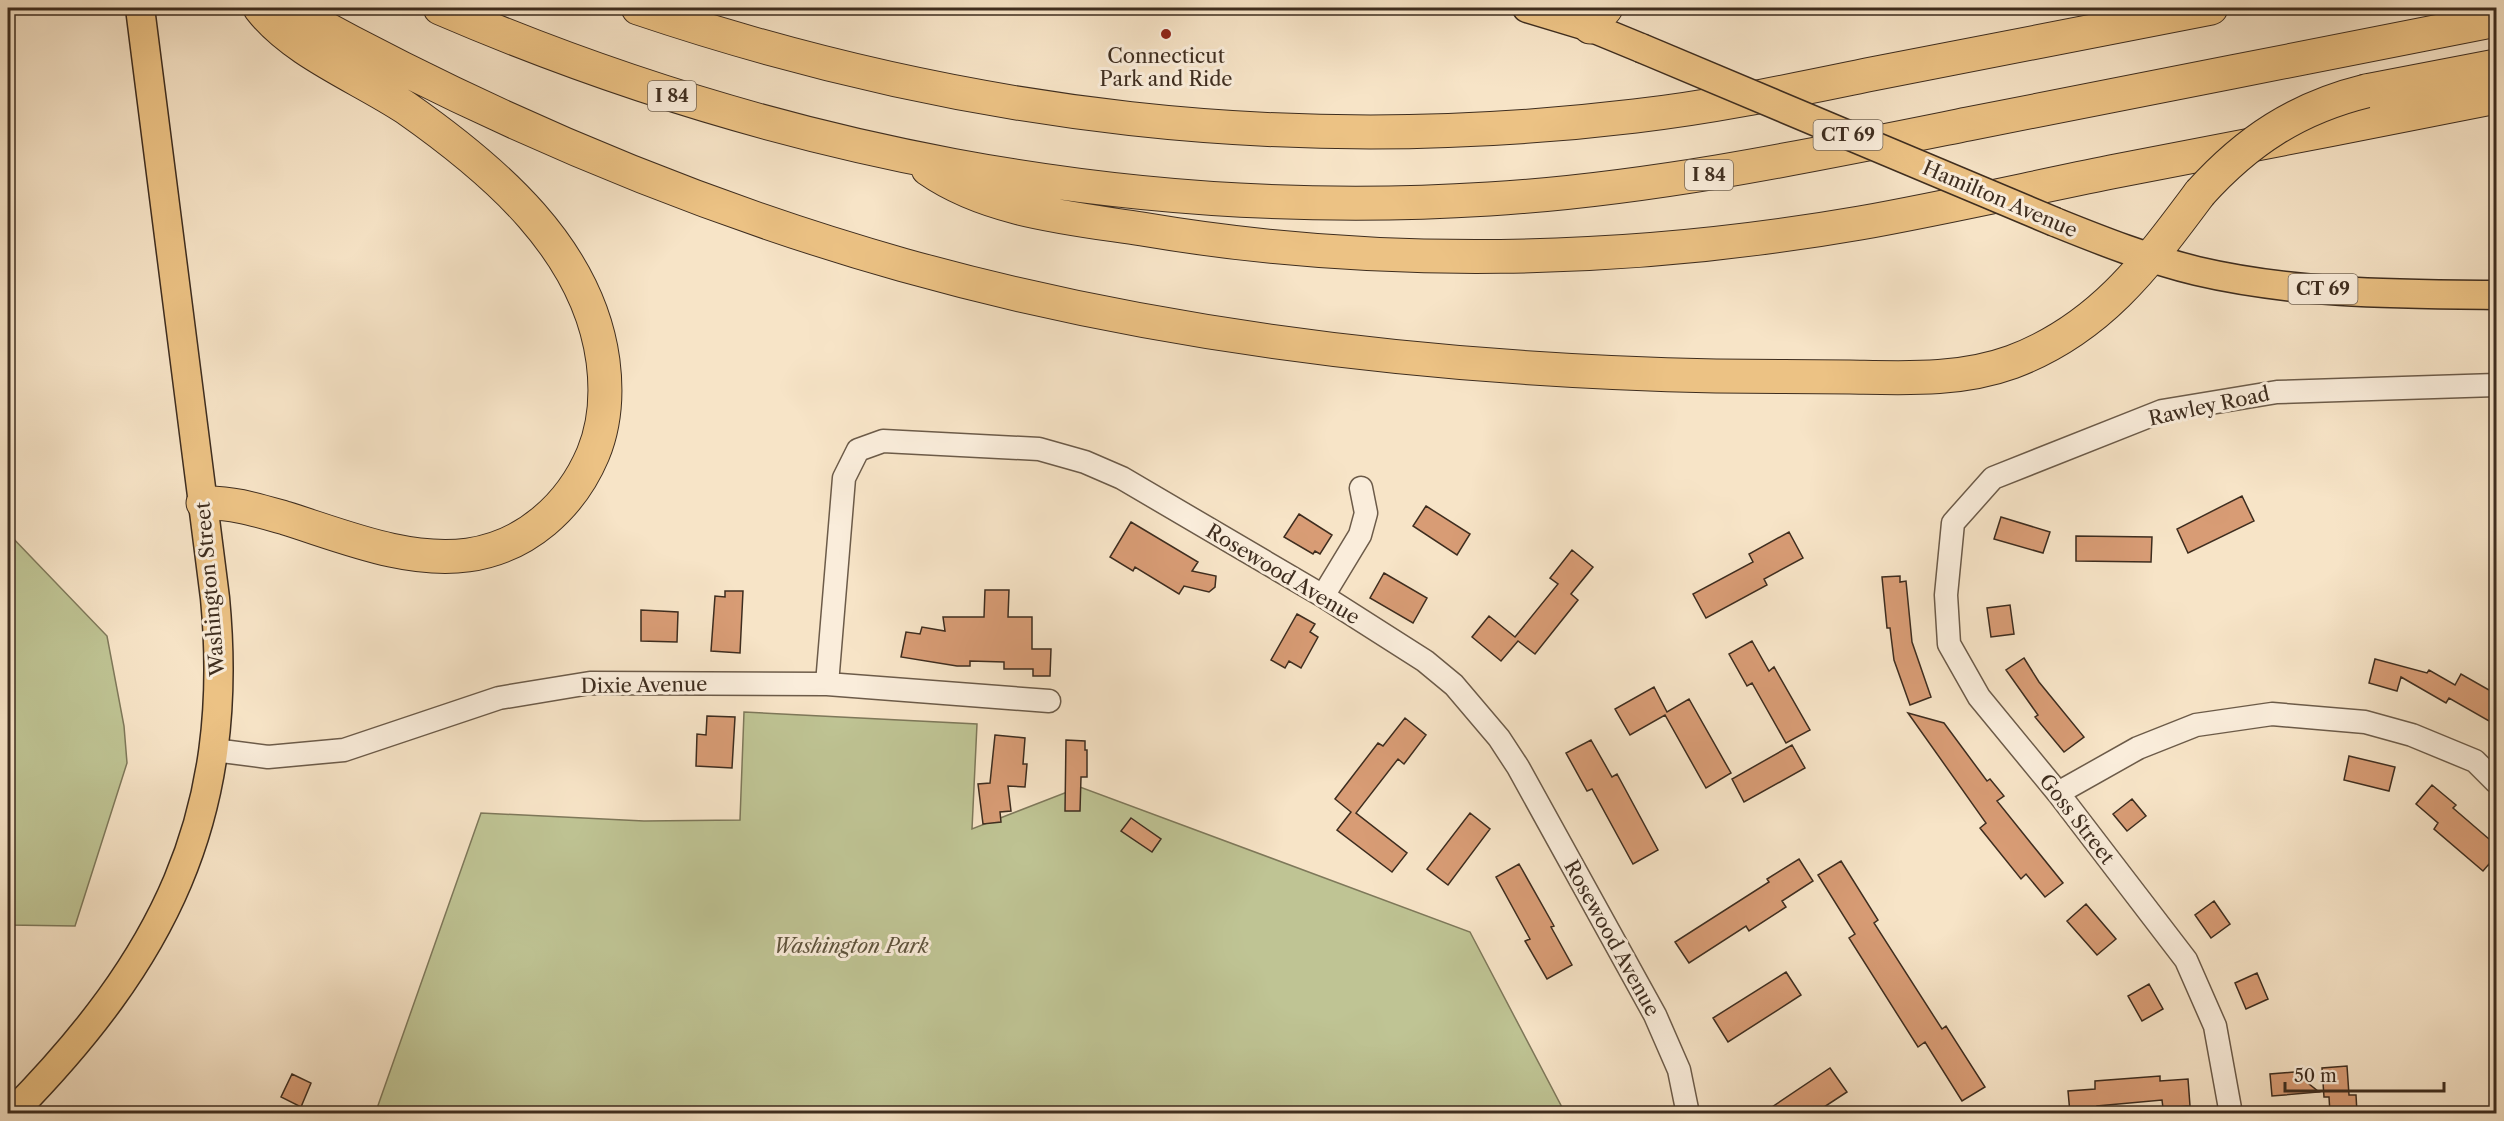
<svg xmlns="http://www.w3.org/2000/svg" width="2504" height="1121" font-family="'Libre Caslon Text',serif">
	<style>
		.green { fill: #bfc494; stroke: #7e785a; stroke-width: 1.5 }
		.building { fill: #d89c75; stroke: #3e2d1f; stroke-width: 1.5 }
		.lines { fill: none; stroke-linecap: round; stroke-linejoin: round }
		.minor-casing { stroke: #6c5b49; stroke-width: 25 }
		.major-casing { stroke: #3e2d1f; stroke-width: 31 }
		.highway-casing { stroke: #3e2d1f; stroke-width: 35 }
		.minor { stroke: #faeddb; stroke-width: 22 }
		.major { stroke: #ecc284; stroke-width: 28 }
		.highway { stroke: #ecc284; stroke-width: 33 }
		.major-bridge-casing { stroke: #3e2d1f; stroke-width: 31; stroke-linecap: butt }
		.highway-bridge-casing { stroke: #3e2d1f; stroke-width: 35; stroke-linecap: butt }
		.major-bridge { stroke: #ecc284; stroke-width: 28 }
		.highway-bridge { stroke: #ecc284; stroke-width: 33 }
		.poi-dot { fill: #8f2418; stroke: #faeddb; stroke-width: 2 }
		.labels { text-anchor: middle; stroke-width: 6; stroke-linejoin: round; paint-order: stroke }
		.shield { fill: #faeddb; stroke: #766757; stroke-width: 1.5 }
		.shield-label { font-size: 18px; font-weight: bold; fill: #3e2d1f }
		.poi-label { font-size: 20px; fill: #3e2d1f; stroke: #faeddb }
		.street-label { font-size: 20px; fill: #3e2d1f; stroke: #faeddb }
		.park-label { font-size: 20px; font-style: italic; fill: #5e533c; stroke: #faeddb }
	</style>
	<rect width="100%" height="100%" fill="#f7e4c7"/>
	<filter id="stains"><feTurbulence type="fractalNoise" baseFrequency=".00333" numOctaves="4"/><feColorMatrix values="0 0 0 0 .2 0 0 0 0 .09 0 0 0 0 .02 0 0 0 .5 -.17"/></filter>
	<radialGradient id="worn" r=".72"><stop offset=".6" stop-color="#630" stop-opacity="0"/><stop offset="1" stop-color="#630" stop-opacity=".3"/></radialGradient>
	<path class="green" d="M8,533l99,103 17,90 3,37 -52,163 -67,-1z
		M744,712l233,12 -5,105 108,-42 390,145 95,181 -1190,1 106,-301 163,8 96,-1z"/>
	<path class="building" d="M2242,496l12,25 -66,32 -11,-24z
		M1426,506l44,28 -13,21 -44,-29z
		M1299,514l33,21 -12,19 -5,-3 -2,3 -29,-17z
		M2001,517l49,15 -7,21 -49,-14z
		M1131,522l67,40 -6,9 24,5 -1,11 -6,5 -25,-6 -5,8 -44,-27 -2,4 -23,-14z
		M1789,532l14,26 -39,21 3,6 -61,33 -13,-24 60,-32 -4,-8z
		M2076,536l76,1 -1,25 -75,-1z
		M1572,550l21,17 -22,27 7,6 -43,54 -17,-13 -17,20 -29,-24 17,-21 26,21 43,-53 -8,-6z
		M1384,573l43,25 -14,25 -43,-25z
		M1900,576v6l6,-1 6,61 19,55 -21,8 -16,-45 -4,-32h-3l-5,-51z
		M985,590h24l-1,27h24v32h19l-1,27h-17v-7h-29v-7l-34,-1v5h-13l-56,-9 5,-25 14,2 2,-7 23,4 -2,-14h41z
		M725,591h18l-3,62 -29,-2 4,-55 10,1z
		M2010,605l4,29 -23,3 -4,-29z
		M641,610l37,2 -1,30 -36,-1z
		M1297,614l18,10 -5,8 8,5 -17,31 -12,-7 -4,7 -14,-8z
		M1752,641l17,30 5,-4 36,63 -24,13 -34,-60 -5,3 -18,-32z
		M2024,658l15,24 45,55 -20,15 -29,-35 3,-2 -32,-45z
		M2375,659l52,14 2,-3 26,15 6,-11 35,20v31l-47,-27 -3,5 -45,-26 -4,14 -28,-8z
		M1654,687l13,25 22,-13 42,74 -25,15 -41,-73 -35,20 -15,-26z
		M1908,713l36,10 43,58 3,-2 14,17 -7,5 66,82 -18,14 -19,-23 -5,5 -41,-51 6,-5z
		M707,716l28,1 -3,51 -36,-2 1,-32 9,1z
		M1405,718l21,17 -22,29 -6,-5 -42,54 51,40 -15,19 -55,-42 14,-18 -16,-13 43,-56 5,3z
		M995,735l30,3 -2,26h4l-2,23 -17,-1 3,25 -11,1 1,10 -18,2 -5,-40 12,-1z
		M1066,740l19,1v9h2v27h-6l-1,34h-15z
		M1591,740l21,37 5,-3 41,76 -25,14 -41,-75 -5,2 -21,-38z
		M1792,745l13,23 -61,34 -12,-23z
		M2349,756l46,11 -6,24 -45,-11z
		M2432,785l24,20 -3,3 43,37v25l-7,-6 -6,7 -49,-42 4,-6 -22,-19z
		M2132,799l14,17 -19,15 -14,-17z
		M1470,813l20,16 -42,56 -21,-16z
		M1131,818l30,21 -9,13 -31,-21z
		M1799,859l14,22 -31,20 4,6 -37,24 -3,-5 -57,37 -14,-21 94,-60 -2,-3z
		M1841,861l37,59 -4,3 68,106 4,-3 39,61 -23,14 -37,-59 -7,5 -69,-109 6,-4 -37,-59z
		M1519,864l35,62 -3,1 21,38 -25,14 -22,-38 5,-2 -34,-62z
		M2214,901l16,23 -19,14 -16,-23z
		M2086,904l30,35 -19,16 -30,-34z
		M1786,972l15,23 -73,47 -15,-24z
		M2257,973l11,26 -22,10 -11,-26z
		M2149,984l14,25 -21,12 -14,-25z
		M2347,1066l2,29h7l1,18h-27l-1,-16h-5l-2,-29z
		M1830,1068l17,24 -32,21h-52z
		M2294,1072l25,20 -47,4 -2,-22z
		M292,1074l19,9 -10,24 -20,-10z
		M2160,1076v5l28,-2 2,27 -27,2 -1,-8 -65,6v7h-27l-2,-22 27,-2v-8z"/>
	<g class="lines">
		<defs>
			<path id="minor" d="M1323,596l37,-61 6,-22 -5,-25
				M827,684l17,-206 14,-28 25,-9 156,8 46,13 37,16 201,118 102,65 29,24 45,53 19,29 137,248 24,55 9,44
				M214,750l54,7 76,-7 155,-52 91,-15 237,1 222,17
				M2058,793l80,-45 58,-23 76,-11 93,8 47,13 63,26 21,21
				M2231,1114l-16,-88 -29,-66 -128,-167 -79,-96 -30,-53 -3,-49 7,-72 40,-45 169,-67 115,-19 219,-7"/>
			<path id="major" d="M1527,8l63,19 51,21
				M2055,222c47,19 93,37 142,49 98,23 200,23 299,24
				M11,1114c152,-154 225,-296 204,-516l-75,-590"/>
			<path id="highway" d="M288,8c195,108 400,196 615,257 263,74 540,105 813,111 45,0 89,1 134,1 55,1 110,4 162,-15 88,-33 135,-98 188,-169
				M440,8c330,142 689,214 1049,191 162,-10 320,-43 479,-75 176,-35 352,-69 528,-104
				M638,8c327,110 654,149 997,108 80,-9 159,-26 237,-42 113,-22 226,-44 339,-66
				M1590,27l16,-19
				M2366,91l130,-25
				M928,169c60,42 142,49 214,60 236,40 481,35 718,-6 84,-15 167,-34 251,-51 128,-25 257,-49 385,-75
				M203,503c29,-1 54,7 82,15 58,18 121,45 183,37 58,-8 103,-49 125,-101 12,-29 14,-62 10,-93 -15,-112 -110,-192 -197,-253 -47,-31 -112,-56 -146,-100"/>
		</defs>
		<use href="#minor" class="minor-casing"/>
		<use href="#major" class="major-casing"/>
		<use href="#highway" class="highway-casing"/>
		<use href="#minor" class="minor"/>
		<use href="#major" class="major"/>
		<use href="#highway" class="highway"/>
		<defs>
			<path id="major-bridge" d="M1641,48l414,174"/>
			<path id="highway-bridge" d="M2200,193c47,-52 97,-85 166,-102"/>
		</defs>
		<use href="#major-bridge" class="major-bridge-casing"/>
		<use href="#highway-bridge" class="highway-bridge-casing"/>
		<use href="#major-bridge" class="major-bridge"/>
		<use href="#highway-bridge" class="highway-bridge"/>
	</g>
	<circle class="poi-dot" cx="1166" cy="34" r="6"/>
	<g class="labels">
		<g class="shield">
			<rect x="648" y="81" width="48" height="30" rx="4.5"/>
			<rect x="1813.5" y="120" width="69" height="30" rx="4.5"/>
			<rect x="1685" y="160" width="48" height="30" rx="4.5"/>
			<rect x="2288.5" y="274" width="69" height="30" rx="4.5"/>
		</g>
		<g class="shield-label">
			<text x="672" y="102">I 84</text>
			<text x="1848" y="141">CT 69</text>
			<text x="1709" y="181">I 84</text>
			<text x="2323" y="295">CT 69</text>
		</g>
		<g class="poi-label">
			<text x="1166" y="63">Connecticut<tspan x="1166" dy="23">Park and Ride</tspan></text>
		</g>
		<g class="street-label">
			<text transform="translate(2000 199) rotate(23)" y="7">Hamilton Avenue</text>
			<text transform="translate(2209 406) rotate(-12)" y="7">Rawley Road</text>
			<text transform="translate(1283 574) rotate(31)" y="7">Rosewood Avenue</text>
			<text transform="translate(210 589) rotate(-95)" y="7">Washington Street</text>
			<text transform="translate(644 685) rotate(-1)" y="7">Dixie Avenue</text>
			<text transform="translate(2077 819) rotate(52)" y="7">Goss Street</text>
			<text transform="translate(1612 938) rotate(61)" y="7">Rosewood Avenue</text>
		</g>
		<g class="park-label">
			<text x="851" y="953">Washington Park</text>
		</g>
	</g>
	<rect width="2504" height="1121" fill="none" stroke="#f7e4c7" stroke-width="30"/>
	<rect x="9" y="9" width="2486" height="1103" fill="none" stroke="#3e2d1f" stroke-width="3"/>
	<rect x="15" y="15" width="2474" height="1091" fill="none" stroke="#3e2d1f" stroke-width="1.5"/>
	<path d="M2285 1082v9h159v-9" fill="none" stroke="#3e2d1f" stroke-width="3"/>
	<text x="2294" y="1082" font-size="18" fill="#3e2d1f" stroke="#faeddb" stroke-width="4.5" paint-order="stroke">50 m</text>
	<rect width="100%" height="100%" filter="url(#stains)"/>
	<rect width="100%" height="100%" fill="url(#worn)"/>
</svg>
